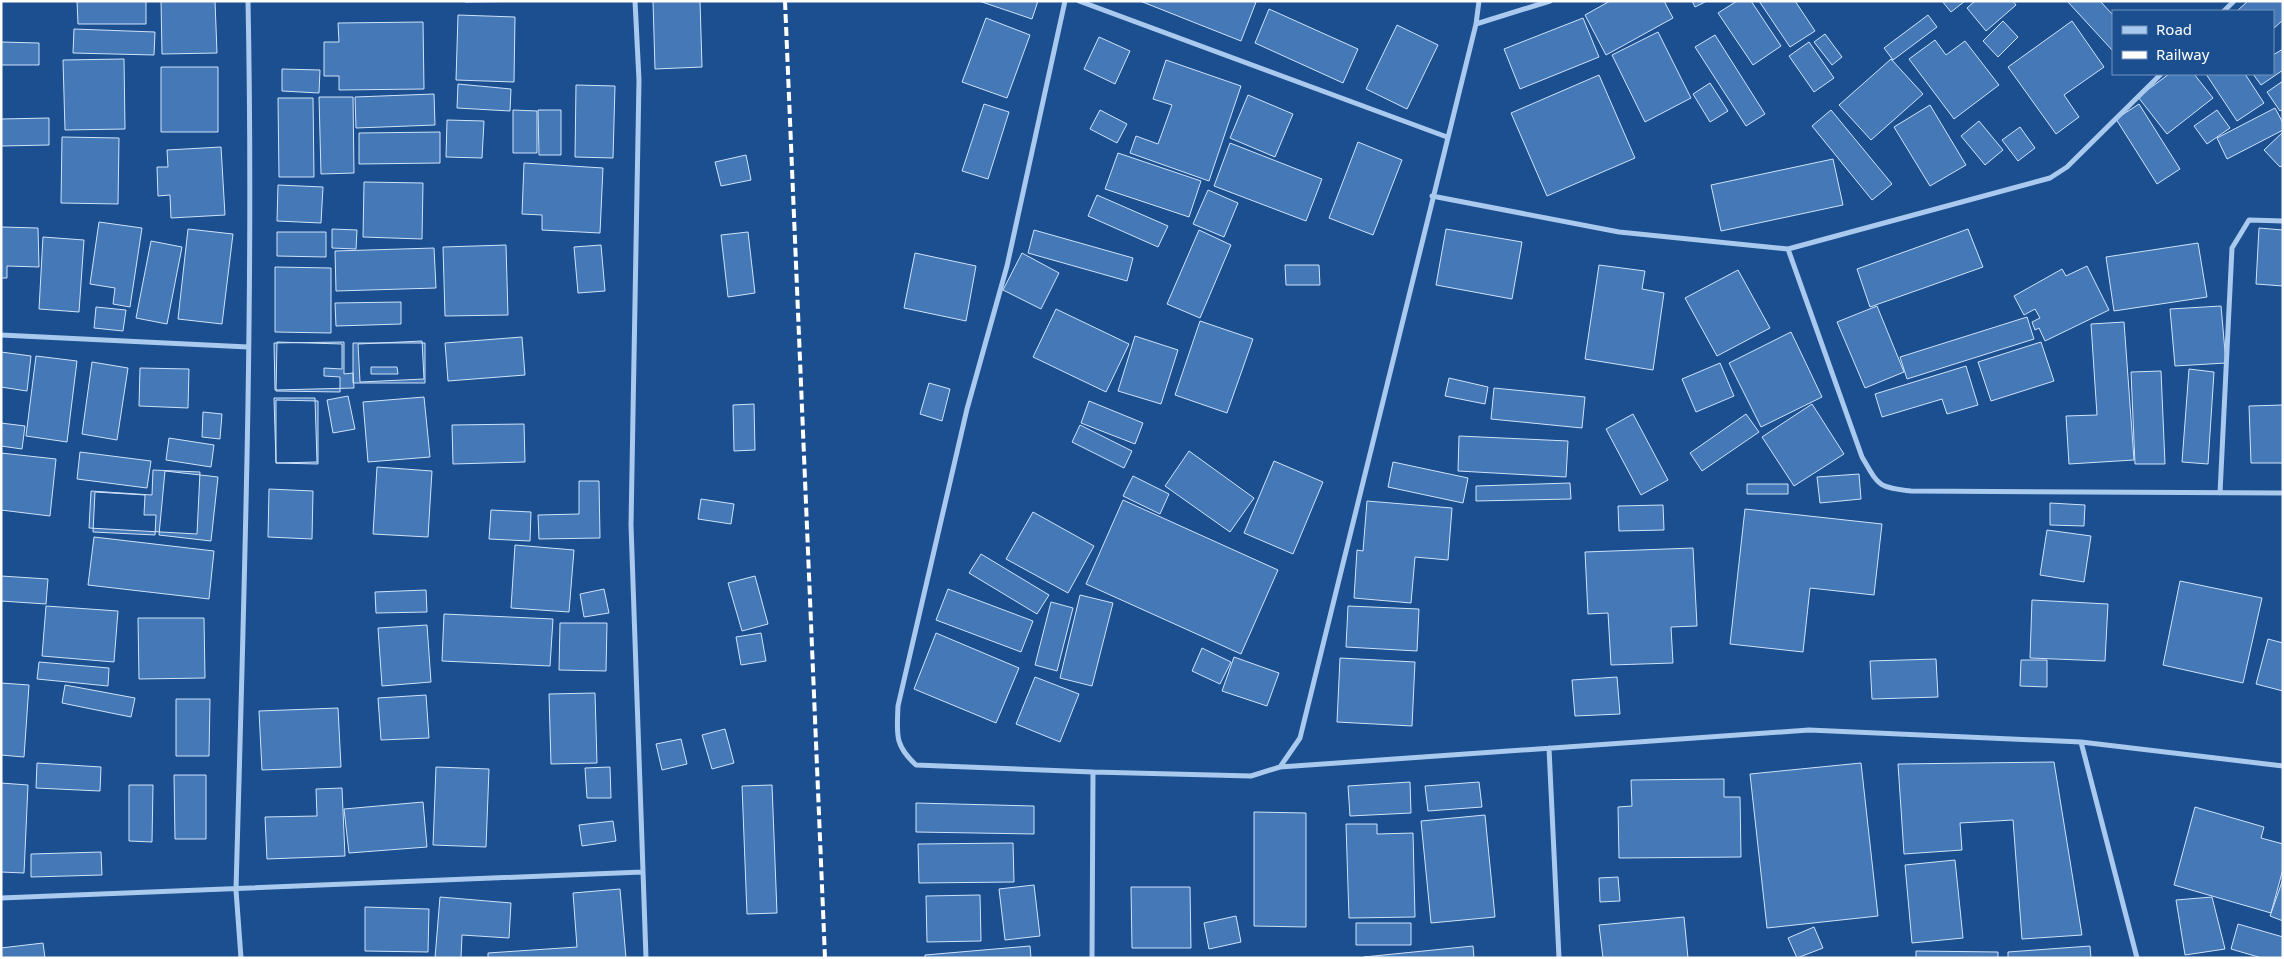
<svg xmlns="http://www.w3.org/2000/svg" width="2284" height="959" font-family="'Noto Sans',sans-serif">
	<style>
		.building { fill: #4478b7; stroke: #cfe3fa; fill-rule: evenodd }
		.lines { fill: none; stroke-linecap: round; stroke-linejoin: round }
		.minor { stroke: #a9c9ee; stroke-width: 5 }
		.rail { stroke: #fff; stroke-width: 4; stroke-dasharray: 9 4; stroke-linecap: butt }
	</style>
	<rect width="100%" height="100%" fill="#1b4f8f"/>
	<path class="building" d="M77,1h69v23h-68z
		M161,1h54l2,52 -55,1z
		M465,1h76l-76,1z
		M653,1h47l2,66 -47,2z
		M979,1h59l-6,18z
		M1140,1h115l1,1 -15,39z
		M1610,1h54l9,17 -67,37 -21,-40z
		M1692,1h15l-12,6z
		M1737,1h14l30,45 -28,19 -35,-52z
		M1759,1h36l20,30 -25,16z
		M1942,1h23l-14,11z
		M1975,1h38l3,4 -30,26 -19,-23z
		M2067,1h33l13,14v36z
		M2248,1h35v19l-10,9v-18h-36z
		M1269,9l89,40 -15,34 -88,-40z
		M458,15l57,2 -1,65 -58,-2z
		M1928,15l9,12 -44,33 -9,-12z
		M986,18l44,17 -23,63 -45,-16z
		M1583,18l16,39 -79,32 -16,-40z
		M2003,21l15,16 -20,20 -15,-16z
		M2072,21l32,46 -40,28 15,22 -23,17 -48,-67z
		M423,22l1,67 -85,1v-14h-15v-34h15l-1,-19z
		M1397,25l41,20 -31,64 -41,-20z
		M74,29l81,3 -1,23 -81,-2z
		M1658,32l33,66 -46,24 -33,-67z
		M1825,34l17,23 -10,8 -18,-23z
		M1715,35l50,79 -19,12 -51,-79z
		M1099,37l31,14 -15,33 -31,-15z
		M1935,40l11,15 19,-14 34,44 -45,34 -45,-60z
		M1,42l38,1v22h-38z
		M1809,42l25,36 -20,14 -25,-36z
		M2283,49v21l-22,15 -8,-11h20v-19z
		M124,59l1,70 -60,1 -2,-70z
		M1891,59l32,35 -52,46 -32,-35z
		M1166,60l75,26 -32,95 -79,-28 6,-17 22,8 14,-39 -19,-6z
		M161,67h57v65h-57z
		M282,69l38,1 -1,23 -37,-2z
		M2169,74h25l19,24 -46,36 -29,-37z
		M2206,74h39l19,29 -27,18z
		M1599,75l36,83 -88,38 -36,-83z
		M2283,81v28l-3,2 -13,-19z
		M1710,83l18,28 -18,11 -17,-28z
		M458,84l53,5 -1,22 -53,-3z
		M576,85l39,1 -2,72 -38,-1z
		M434,94l1,31 -79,3 -1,-31z
		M1248,95l45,19 -18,43 -45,-19z
		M319,97h34l1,76 -33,1z
		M278,98h35l1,79h-35z
		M984,104l25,8 -21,67 -26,-8z
		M2139,104l41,65 -23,15 -41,-65z
		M1930,105l36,60 -36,21 -36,-59z
		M2275,108l8,15v7l-56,29 -10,-21z
		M513,110l24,1v42h-24z
		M538,110h23v45h-22z
		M1100,110l27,14 -10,19 -27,-14z
		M1831,110l61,74 -20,16 -60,-74z
		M2217,110l13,18 -23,16 -13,-18z
		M49,118v27l-48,1v-27z
		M447,120l37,1 -2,37 -36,-1z
		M1979,121l24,29 -18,15 -24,-29z
		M2020,127l15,21 -17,13 -16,-21z
		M440,132v31l-81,1v-31z
		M2283,132v33l-3,2 -16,-17z
		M62,137l57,1 -1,66 -57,-1z
		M1358,142l44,18 -29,75 -44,-17z
		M1230,143l92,36 -16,42 -92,-35z
		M221,147l4,68 -54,3 -1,-23 -12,1 -1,-29h11l-1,-17z
		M1118,153l83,28 -12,36 -84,-28z
		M746,155l5,25 -30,6 -6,-24z
		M1833,159l10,46 -122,26 -10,-46z
		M524,163l79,5 -3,65 -58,-3v-15l-20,-1z
		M364,182l59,1 -1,56 -59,-2z
		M278,185l45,2 -2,36 -44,-2z
		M1208,190l30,13 -14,34 -31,-13z
		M1097,195l71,31 -10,21 -70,-31z
		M99,222l43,6 -12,79 -17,-3 2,-16 -25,-4z
		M1,227l37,1 1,39 -32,-1v12h-6z
		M2259,228l24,2v56l-27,-2z
		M188,229l45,5 -11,90 -44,-5z
		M332,229l25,1 -1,19 -24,-1z
		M1446,229l76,13 -10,57 -76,-14z
		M1968,229l15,38 -113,40 -13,-38z
		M1034,230l99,28 -6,23 -99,-28z
		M1199,230l32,15 -31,73 -33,-14z
		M277,232h49v25l-49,-1z
		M748,232l7,61 -27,4 -7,-62z
		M43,237l41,3 -5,72 -40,-3z
		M151,241l31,6 -15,77 -31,-6z
		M2198,243l9,54 -93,14 -8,-54z
		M506,245l2,70 -63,1 -2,-69z
		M601,245l4,46 -27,2 -4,-46z
		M434,248l2,40 -100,3 -1,-40z
		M915,253l61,13 -10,55 -62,-13z
		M1022,253l37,20 -18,36 -38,-19z
		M1285,265h34l1,20h-34z
		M1599,265l46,6 -3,18 22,4 -11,77 -68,-11z
		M2087,266l22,44 -64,31 -6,-13 -4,2 -3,-8 8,-4 -5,-9 -11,6 -10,-19 48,-27 4,7z
		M275,267l56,1v65l-56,-1z
		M1738,270l32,58 -53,28 -32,-58z
		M401,302v22l-65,2 -1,-23z
		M1877,306l27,66 -39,16 -28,-66z
		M2221,306l5,57 -51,3 -5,-57z
		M96,307l30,3 -3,21 -29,-3z
		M1056,309l73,35 -23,48 -73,-35z
		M2027,317l7,22 -127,40 -7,-22z
		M1200,321l53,18 -26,74 -52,-18z
		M2124,322l10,138 -65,4 -3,-48 31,-1 -6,-91z
		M1791,332l31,65 -61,30 -32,-64z
		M1135,336l43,14 -17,54 -43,-13z
		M522,337l3,38 -77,6 -3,-38z
		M422,341l2,38 -64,3 -2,-38z
		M277,342l65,2v25l-18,-1v8l16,1v15l-64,-1z
		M344,342v32l9,-1 1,15 -79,2 -1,-47z
		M2041,342l13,39 -63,20 -13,-39z
		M353,343h72v40h-72zM371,367h26l1,7h-27z
		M1,352l30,4 -4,35 -26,-4z
		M36,356l41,5 -10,81 -41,-6z
		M92,362l36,6 -11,72 -35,-6z
		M1720,363l14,33 -38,16 -14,-33z
		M1966,366l12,39 -31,9 -5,-15 -60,18 -7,-23z
		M140,368l49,1 -1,39 -49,-2z
		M2189,369l25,3 -6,92 -26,-2z
		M2161,371l4,93h-30l-4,-92z
		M1449,378l39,9 -3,17 -40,-8z
		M929,383l21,6 -8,32 -22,-7z
		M1494,388l91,9 -3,31 -91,-9z
		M348,396l7,33 -22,4 -6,-33z
		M424,397l6,60 -62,5 -5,-60z
		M274,398h41l2,64 -41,1z
		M276,400l42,1v63l-42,-1z
		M1089,401l54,22 -8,21 -54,-21z
		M754,404l1,46 -21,1 -1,-46z
		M1812,404l32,50 -50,32 -32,-49z
		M2283,405v58h-32l-2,-57z
		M203,412l19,2 -2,25 -18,-2z
		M1633,414l35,66 -27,15 -35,-66z
		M1746,414l13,18 -57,39 -12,-18z
		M1,423l24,3 -3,23 -21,-3z
		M524,424l1,38 -72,2 -1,-39z
		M1080,425l52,26 -8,17 -52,-26z
		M1459,436l109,5 -2,36 -108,-6z
		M169,438l45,7 -3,22 -45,-7z
		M1189,451l65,47 -24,34 -65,-46z
		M80,452l71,9 -4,27 -70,-9z
		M1,453l55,6 -6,57 -49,-6z
		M1274,461l49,21 -30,72 -49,-21z
		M1393,462l75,16 -5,25 -75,-16z
		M377,467l55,4 -4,66 -55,-3z
		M153,470l47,2 -3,62 -108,-6 2,-37 61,4z
		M165,471l53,6 -7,64 -52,-6z
		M1859,474l2,25 -41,4 -3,-26z
		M1133,476l36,18 -9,20 -37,-18z
		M579,481h20l1,57 -61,1 -1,-24 41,-1z
		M1570,483l1,16 -95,2v-15z
		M1747,484h41v10h-41z
		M269,489l44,2 -1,48 -44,-2z
		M95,492l50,3 -1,20h12l-1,20 -62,-3z
		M701,499l33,5 -3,20 -33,-5z
		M1123,500l155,70 -37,84 -155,-70z
		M1367,501l85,7 -4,52 -33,-3 -4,46 -57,-5 3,-48 6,1z
		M2050,503l35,2 -1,21 -34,-1z
		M1663,505l1,25 -45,1 -1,-25z
		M1745,509l137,15 -8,71 -64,-7 -7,64 -73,-8z
		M491,510l40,2 -1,29 -41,-2z
		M1033,512l61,34 -26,47 -62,-34z
		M2047,530l44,6 -7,46 -44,-7z
		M94,537l120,14 -5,48 -121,-14z
		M515,545l59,5 -5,62 -58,-4z
		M1693,548l4,78 -26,1 2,36 -62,2 -3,-52 -20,1 -3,-62z
		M981,554l68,41 -12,19 -68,-41z
		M1,576l47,3 -2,25 -45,-3z
		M755,576l13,48 -26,7 -14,-48z
		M2180,581l82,17 -19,85 -80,-18z
		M604,589l5,24 -25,4 -4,-23z
		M948,589l85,32 -12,31 -85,-32z
		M426,590l1,22 -51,1 -1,-21z
		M1080,595l33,8 -21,83 -32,-8z
		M2032,600l76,4 -3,57 -75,-3z
		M1051,602l22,6 -16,63 -22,-6z
		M46,606l72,5 -4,51 -72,-6z
		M1348,606l71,3 -2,42 -71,-4z
		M444,614l109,5 -3,47 -108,-5z
		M138,618h66l1,60 -66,1z
		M560,623h47l-1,48 -47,-1z
		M427,625l4,57 -49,4 -4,-58z
		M761,633l5,28 -25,4 -5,-28z
		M936,633l83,35 -23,55 -82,-34z
		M2268,639l15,4v48l-27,-7z
		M1202,648l29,14 -11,22 -28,-13z
		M1234,657l45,16 -12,33 -45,-15z
		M1340,658l75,4 -3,64 -75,-4z
		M1936,659l2,38 -66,2 -2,-38z
		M2021,660h26v27l-27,-1z
		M39,662l70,6 -1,18 -71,-7z
		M1035,677l44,17 -19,48 -44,-18z
		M1617,677l3,37 -45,2 -3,-36z
		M1,683l28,2 -5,72 -23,-2z
		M65,685l70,13 -4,19 -69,-14z
		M595,693l2,70 -46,1 -2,-70z
		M426,695l3,43 -48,2 -3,-42z
		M176,699h34l-1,57h-33z
		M338,708l3,59 -79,3 -3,-59z
		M725,729l9,34 -22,6 -10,-34z
		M681,739l6,25 -25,6 -6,-26z
		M2054,762l28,173 -60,4 -9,-119 -53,3 2,27 -58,4 -6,-90z
		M37,763l64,4 -1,24 -64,-3z
		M1861,763l17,153 -111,12 -17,-154z
		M436,767l53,2 -3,78 -53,-2z
		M610,767l1,31h-24l-2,-30z
		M174,775h32v64h-31z
		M1724,779v18h16l1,60 -122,1 -1,-51 14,-1 -1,-26z
		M1410,782l1,31 -61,3 -2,-30z
		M1479,782l3,25 -54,4 -3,-25z
		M1,783l27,2 -4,88 -23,-1z
		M129,785h24l-1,57 -23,-1z
		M772,785l5,128 -30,1 -5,-128z
		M342,788l3,68 -78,3 -2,-42 52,-1 -1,-27z
		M423,802l4,45 -78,6 -5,-44z
		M916,803l118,3v28l-118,-2z
		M2195,807l69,20 -3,11 22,6v25l-12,44 -97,-28z
		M1254,812l52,1v114l-52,-1z
		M1485,815l10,102 -64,6 -10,-102z
		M613,821l3,20 -34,5 -3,-21z
		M1346,824h31v10l36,-1 2,84 -66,1z
		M1013,843l1,39 -95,1 -1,-39z
		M101,852l1,23 -71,2v-23z
		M1955,860l8,78 -51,5 -7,-78z
		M1618,877l2,24 -20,1 -1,-24z
		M2283,879v42l-13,-5z
		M1034,885l6,51 -35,4 -6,-51z
		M1131,887h59l1,61h-59z
		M620,889l6,69h-138v-5l89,-6 -4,-54z
		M980,895l1,46 -54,1 -1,-46z
		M440,897l71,6 -2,35 -47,-3 -1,23h-26z
		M2212,897l13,52 -40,6 -9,-55z
		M365,907l64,2 -1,43 -63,-1z
		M1236,916l5,26 -32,7 -5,-26z
		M1684,917l4,41h-85l-4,-33z
		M1356,923h55v22h-55z
		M2238,924l45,13v21h-21l-31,-9z
		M1814,927l9,21 -26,10 -9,-20z
		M43,943l2,15h-44v-10z
		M1030,946l1,12h-106v-3z
		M1473,946l1,12 -110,-1z
		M2090,946l1,12h-83v-6z
		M1916,951l82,1v6h-82z"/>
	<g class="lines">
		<path class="minor" d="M635,1l4,79 -8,445 15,433
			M1065,1l-58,265 -40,143 -69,297c-1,28 -4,39 18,59l177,7
			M1079,1l368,136
			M2224,11l10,-10
			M1476,24l74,-23
			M1432,196l187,36 169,17 262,-71 17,-11 94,-93
			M1788,249l74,208c17,29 15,30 49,34l372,2
			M1,335l247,12
			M2220,493l12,-245 17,-28 34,1
			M2081,742l56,216
			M1549,748l10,210
			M1280,767l20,-29 176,-714 3,-23
			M1,898l641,-26
			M241,958l-5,-68c8,-296 18,-593 12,-889
			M1092,958l1,-186 158,4 29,-9 529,-37 272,12 202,24"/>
		<path class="rail" d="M785,1l40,957"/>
	</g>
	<rect width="2284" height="959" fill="none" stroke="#ffffff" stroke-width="5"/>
	<rect x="2112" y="10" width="162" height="65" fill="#1b4f8f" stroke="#7695bc"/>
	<rect x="2122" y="26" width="25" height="8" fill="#a9c9ee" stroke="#7695bc"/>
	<text x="2156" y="35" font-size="15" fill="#ffffff">Road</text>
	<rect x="2122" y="51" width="25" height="8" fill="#ffffff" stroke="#7695bc"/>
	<text x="2156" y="60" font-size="15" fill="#ffffff">Railway</text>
</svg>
